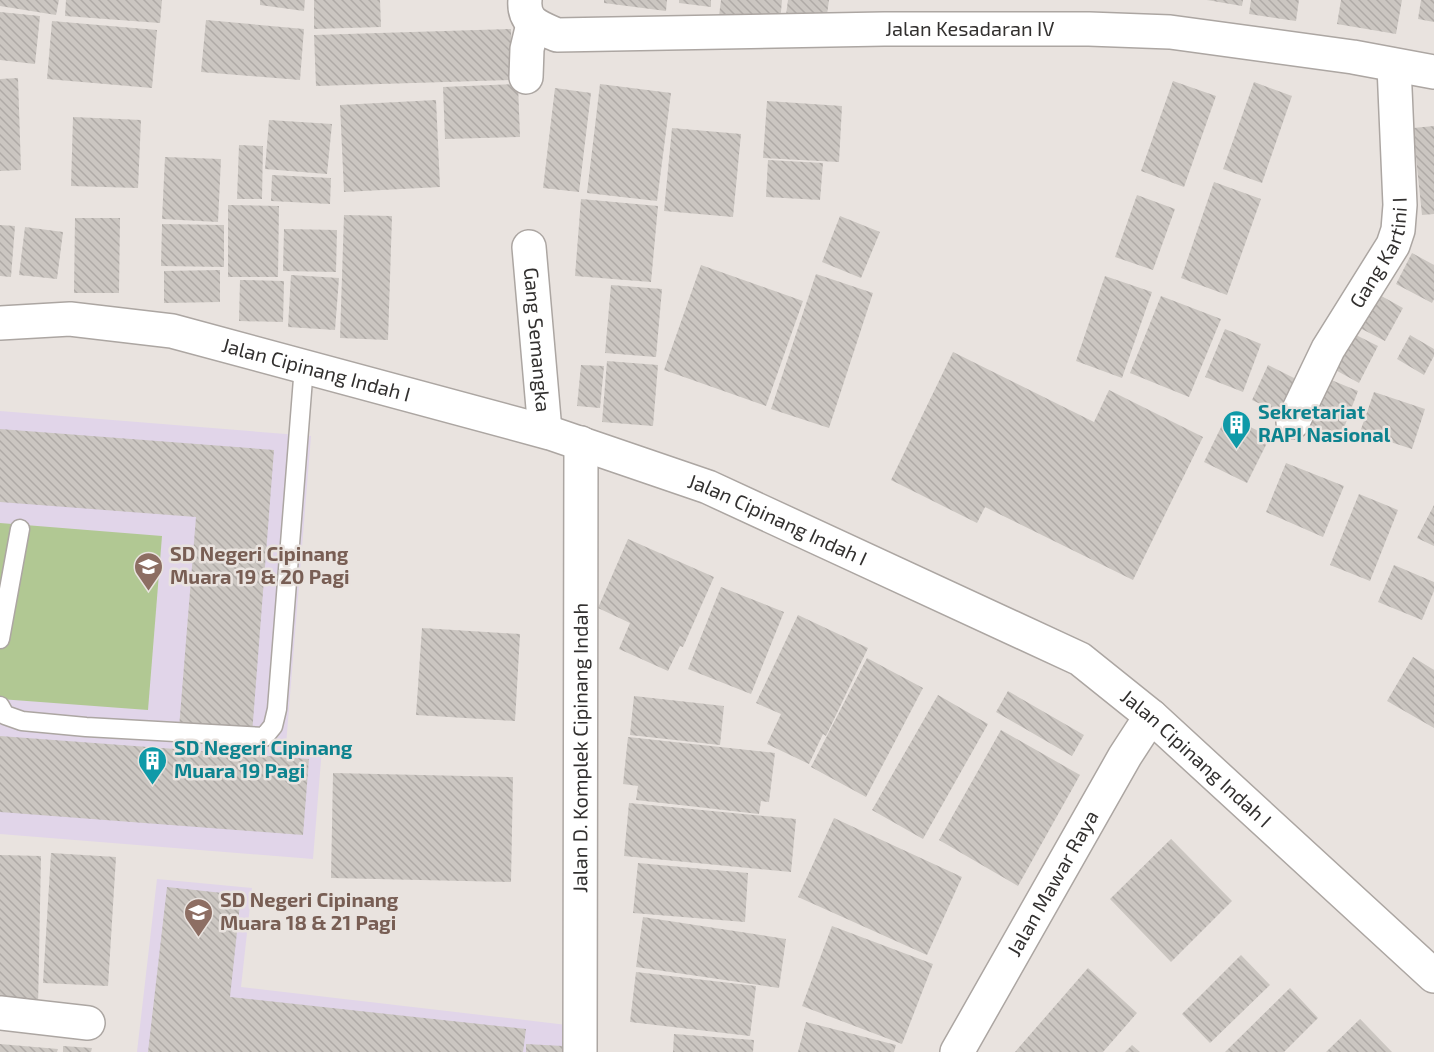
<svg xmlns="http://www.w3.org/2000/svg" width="1434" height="1052" font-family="'Exo 2',sans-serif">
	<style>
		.education { fill: #e1d5e9 }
		.park { fill: #b1c893 }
		.building { fill: url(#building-back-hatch) }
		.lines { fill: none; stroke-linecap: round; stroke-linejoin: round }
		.service-casing { stroke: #aca6a2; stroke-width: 21 }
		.minor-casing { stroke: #aca6a2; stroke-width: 36 }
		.tertiary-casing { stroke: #aca6a2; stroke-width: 36 }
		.service { stroke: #fff; stroke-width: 18 }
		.minor { stroke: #fff; stroke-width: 33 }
		.tertiary { stroke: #fff; stroke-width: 33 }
		.labels { text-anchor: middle; stroke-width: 5; stroke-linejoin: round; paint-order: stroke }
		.street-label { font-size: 20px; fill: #32302f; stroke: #e9e3df }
		.culture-label { font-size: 20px; font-weight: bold; fill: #0d838f; stroke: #e9e3df; text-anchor: start }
		.education-label { font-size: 20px; font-weight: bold; fill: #785e54; stroke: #e9e3df; text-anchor: start }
	</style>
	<defs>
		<pattern id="building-back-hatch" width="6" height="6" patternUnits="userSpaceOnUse" patternTransform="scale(1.5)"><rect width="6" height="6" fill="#cbc6c1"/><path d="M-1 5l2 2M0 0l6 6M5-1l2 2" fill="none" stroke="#afaaa6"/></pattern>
	</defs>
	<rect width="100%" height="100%" fill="#e9e3df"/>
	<path class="education" d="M0,411l311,25 -25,309 36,3 -9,111 -313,-25z
		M157,879l95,9 -11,99 326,38v27h-430z"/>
	<path class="park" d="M0,523l162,13 -14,174 -148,-11z"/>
	<path class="building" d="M0,0h59l-3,15 -56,-9z
		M66,0h96l-2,23 -95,-7z
		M260,0h45l-1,11 -44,-6z
		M314,0h66l1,27 -67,2z
		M604,0h63l-1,11 -62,-8z
		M679,0h32v7l-32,-4z
		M721,0h61l-2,23 -61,-7z
		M788,0h41l-3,22 -40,-7z
		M1207,0h36l-1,6z
		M1251,0h48l-3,21 -47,-7z
		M1341,0h61l-6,34 -59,-10z
		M1421,0h13v22l-16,-3z
		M0,12l40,4 -5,48 -35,-4z
		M206,20l98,9 -4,51 -99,-8z
		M52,21l105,9 -5,58 -105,-9z
		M511,29l1,51 -196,6 -2,-51z
		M18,78l3,92 -21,1v-92z
		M1173,81l43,15 -32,91 -43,-16z
		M1254,82l38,14 -30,87 -39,-14z
		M518,84l2,53 -75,2 -2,-52z
		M600,84l71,9 -14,108 -70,-8z
		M555,88l36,5 -12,99 -36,-4z
		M436,100l4,87 -96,5 -4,-87z
		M767,101l75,5 -3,56 -76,-4z
		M73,117l68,3 -3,68 -67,-2z
		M269,120l63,4 -5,50 -62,-5z
		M1434,126v88l-12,1 -9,-87z
		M672,128l69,6 -8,83 -69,-6z
		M239,145l24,1 -1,53h-25z
		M165,157l56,2 -3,63 -56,-3z
		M768,160l55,3 -3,37 -54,-3z
		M272,175l59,3 -1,26 -59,-3z
		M1214,182l47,17 -34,96 -46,-17z
		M1137,195l38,14 -22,61 -38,-13z
		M581,199l77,7 -7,76 -76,-6z
		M228,205l51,1 -1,71h-50z
		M344,215l48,1 -4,124 -48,-2z
		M840,216l40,16 -19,46 -39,-16z
		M75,218h45l-1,75h-45z
		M162,224l62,1v42l-63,-1z
		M0,225l15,1 -4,51 -11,-1z
		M25,227l38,5 -6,47 -38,-4z
		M284,229l53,1 -1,42 -53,-1z
		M1412,253l22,12v34l-2,4 -36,-19z
		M701,265l102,36 -37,105 -102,-36z
		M220,270v32l-56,1v-32z
		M816,274l57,19 -44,135 -58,-19z
		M291,275l48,3 -4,52 -47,-3z
		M1105,276l47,16 -30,86 -46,-17z
		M240,280l44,1 -1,41 -44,-1z
		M611,285l51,4 -6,68 -51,-4z
		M1376,293l27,15 -18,33 -27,-14z
		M1161,296l60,23 -32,78 -59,-24z
		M1225,329l36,15 -18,48 -38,-15z
		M1348,331l30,15 -19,37 -29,-16z
		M1410,335l24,14v7l-10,19 -27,-16z
		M953,352l141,70 15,-32 94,47 -70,143 -148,-73 -8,16 -86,-43z
		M607,361l51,4 -5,61 -51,-4z
		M581,365l23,1 -4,42 -23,-2z
		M1268,365l36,18 -16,34 -36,-17z
		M1324,377l34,14 -19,50 -35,-15z
		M1374,392l51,17 -13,40 -52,-17z
		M1227,415l43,22 -23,46 -43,-21z
		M0,429l274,21 -22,284 -73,-6 17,-211 -196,-15z
		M1286,463l58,23 -21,51 -57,-25z
		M1359,494l39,16 -28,71 -40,-16z
		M1434,505v41l-17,-8z
		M628,539l86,38 -31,70 -3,-1 -12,25 -49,-22 11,-26 -32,-15z
		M1394,565l40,17v9l-12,29 -44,-18z
		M721,587l63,25 -33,82 -63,-25z
		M798,615l70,33 -42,88 -3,-2 -14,30 -42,-20 14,-30 -25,-11z
		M422,628l98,6 -5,87 -99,-6z
		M1413,657l21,13v58l-47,-27z
		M867,658l56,30 -57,109 -55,-30z
		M1008,691l76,44 -12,21 -76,-44z
		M938,695l50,29 -65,115 -51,-29z
		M634,696l90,10 -4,39 -90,-10z
		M1001,730l79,45 -62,111 -79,-46z
		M0,736l309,23 -6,76 -303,-23z
		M628,737l147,16 -6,49 -8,-1 -2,13 -123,-14 2,-14 -15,-2z
		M333,773l180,4 -2,105 -180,-4z
		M629,803l167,16 -5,53 -167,-16z
		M834,818l128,59 -35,78 -129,-58z
		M1171,839l61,62 -61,61 -61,-63z
		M51,853l65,4 -8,129 -65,-3z
		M0,855l41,1 -3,151 -38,-1z
		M638,863l110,10 -3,49 -112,-9z
		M167,887l74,8 -11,102 296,32 -3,23h-375z
		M643,917l143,22 -7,49 -143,-21z
		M832,926l101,38 -31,80 -100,-38z
		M1241,955l29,30 -60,58 -28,-29z
		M1088,968l49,45 -34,39h-88z
		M636,972l120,14 -6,50 -120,-14z
		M1290,988l28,30 -34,34h-59z
		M1360,1019l32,33h-66z
		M806,1022l90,23 -2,7h-96z
		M674,1034l80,6 -1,12h-80z
		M0,1044l58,5 -1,3h-57z
		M526,1044l37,2 -1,6h-36z
		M1132,1045l8,7h-15z
		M63,1046l29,2 -1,4h-28z"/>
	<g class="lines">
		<defs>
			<path id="service" d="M0,639l20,-110
				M0,706l5,9 17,6 64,6 178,10 9,-11 4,-17 27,-343"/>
			<g id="minor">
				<path id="s1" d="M525,0c-2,23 14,27 32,35l327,-6h205l81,3 183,25 81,15"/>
				<path d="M526,77l1,-28 6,-25"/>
				<path id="s2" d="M529,247l16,184"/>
				<path id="s3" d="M1293,422l35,-73 65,-104 5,-15 2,-25 -6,-139"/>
				<path d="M0,1013l88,10"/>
				<path id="s4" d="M580,1052l1,-609"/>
				<path id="s5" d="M957,1052l168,-296 26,-40"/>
			</g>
			<g id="tertiary">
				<path id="s6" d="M0,323l70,-4 102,12 378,102 158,54 372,172 71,57 283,260"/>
			</g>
		</defs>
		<use href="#service" class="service-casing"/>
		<use href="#minor" class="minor-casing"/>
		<use href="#tertiary" class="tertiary-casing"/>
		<use href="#service" class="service"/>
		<use href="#minor" class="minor"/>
		<use href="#tertiary" class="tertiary"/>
	</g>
	<defs>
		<symbol id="building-pin" viewBox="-11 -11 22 30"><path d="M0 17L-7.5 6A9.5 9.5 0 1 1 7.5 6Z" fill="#0f9aa8" stroke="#e9e3df"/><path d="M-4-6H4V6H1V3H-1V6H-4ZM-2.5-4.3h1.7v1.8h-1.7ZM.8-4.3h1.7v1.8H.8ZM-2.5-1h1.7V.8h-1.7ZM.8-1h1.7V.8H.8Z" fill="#fff"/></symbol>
		<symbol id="school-pin" viewBox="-11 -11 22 30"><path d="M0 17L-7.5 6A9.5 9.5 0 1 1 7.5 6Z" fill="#8d6e63" stroke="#e9e3df"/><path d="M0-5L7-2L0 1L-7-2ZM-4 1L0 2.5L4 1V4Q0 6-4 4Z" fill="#fff"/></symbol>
	</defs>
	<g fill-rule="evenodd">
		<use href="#building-pin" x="1220" y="408" width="33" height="45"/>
		<use href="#school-pin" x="132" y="550" width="33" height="45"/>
		<use href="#building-pin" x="136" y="744" width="33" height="45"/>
		<use href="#school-pin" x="182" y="896" width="33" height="45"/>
	</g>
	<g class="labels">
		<g class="street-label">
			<text dy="7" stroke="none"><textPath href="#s1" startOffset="465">Jalan Kesadaran IV</textPath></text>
			<text dy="7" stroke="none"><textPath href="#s3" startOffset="192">Gang Kartini I</textPath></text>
			<text dy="7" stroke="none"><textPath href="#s2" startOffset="93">Gang Semangka</textPath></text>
			<text dy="7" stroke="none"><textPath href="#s6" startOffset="322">Jalan Cipinang Indah I</textPath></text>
			<text dy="7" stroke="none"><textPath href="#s6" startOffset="808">Jalan Cipinang Indah I</textPath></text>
			<text dy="7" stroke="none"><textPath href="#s4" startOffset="304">Jalan D. Komplek Cipinang Indah</textPath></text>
			<text dy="7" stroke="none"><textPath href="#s6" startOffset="1294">Jalan Cipinang Indah I</textPath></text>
			<text dy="7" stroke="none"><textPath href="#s5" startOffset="194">Jalan Mawar Raya</textPath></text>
		</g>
		<g class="culture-label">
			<text x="1258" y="419">Sekretariat<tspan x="1258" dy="23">RAPI Nasional</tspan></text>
			<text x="174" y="755">SD Negeri Cipinang<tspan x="174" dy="23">Muara 19 Pagi</tspan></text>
		</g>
		<g class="education-label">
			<text x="170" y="561">SD Negeri Cipinang<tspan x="170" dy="23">Muara 19 &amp; 20 Pagi</tspan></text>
			<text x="220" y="907">SD Negeri Cipinang<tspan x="220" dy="23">Muara 18 &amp; 21 Pagi</tspan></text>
		</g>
	</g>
</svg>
